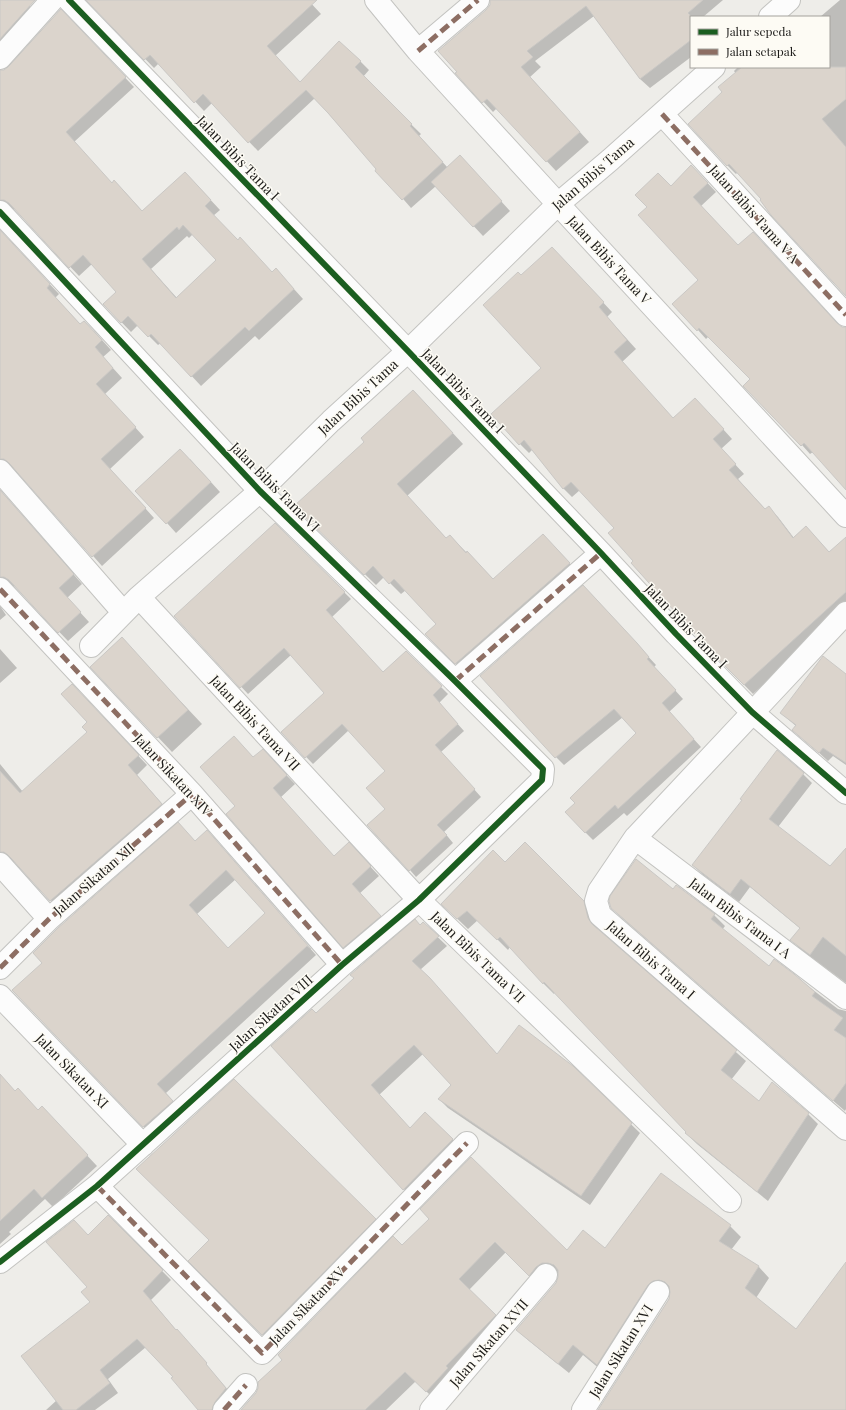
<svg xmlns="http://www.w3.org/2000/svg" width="846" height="1410" font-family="'Playfair Display',serif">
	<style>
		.shadow { fill: #0003; fill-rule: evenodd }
		.building { fill: #dbd4cc; stroke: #cac8c5; fill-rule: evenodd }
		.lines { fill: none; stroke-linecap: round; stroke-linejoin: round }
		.street-casing { stroke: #c3c3c0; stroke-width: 24 }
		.street { stroke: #fcfcfc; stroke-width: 22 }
		.quiet { stroke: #8d6e63; stroke-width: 5; stroke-dasharray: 10 5; stroke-linecap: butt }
		.cycleway-casing { stroke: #fdfbf4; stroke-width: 8 }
		.cycleway { stroke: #1b5e20; stroke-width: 6 }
		.labels { text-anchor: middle; stroke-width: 3; stroke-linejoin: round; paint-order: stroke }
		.street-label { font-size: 14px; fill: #1c1b19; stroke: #fdfbf4 }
	</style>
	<rect width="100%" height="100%" fill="#eeede9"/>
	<path class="shadow" d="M0,0h24l15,16 -39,43z
		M88,0h220l13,14 -46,42 25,27 60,-22 9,9 -6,7 58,57 -2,2 29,32 21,-2 41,45 -27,25 -47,-50 -25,22 -96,-110 -57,53 -46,-48 -8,8 -45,-48 -5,5z
		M491,0h232l-20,17h-12v40l-41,31 -10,-9 -46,-63 -59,45 6,6 -11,10 59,65 -33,29 -59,-63 -4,4 -36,-39 34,-69z
		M840,0h6v295l-83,-96 -25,-27 -2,2 -9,-9 -3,-73 12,-18 -2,-3 4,-4h91v-50h-9z
		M71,21l63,66 -60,55 38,42 12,7 19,21 51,-30 26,28 -7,6 25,25 34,32 13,6 18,20 -44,41 -4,-4 -54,50 -40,-43 -3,2 -20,-20 -7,7 -27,-28 13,-12 -25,-28 -13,12 -61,-64 -4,-3h-7l-7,5v-143h5zM193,234l24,26 -40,38 -26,-29 36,-33 2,2z
		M700,175l16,17 -15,14 37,40 100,79 4,3h4v161l-33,-37 -3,2 -8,-9 -51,-66 -42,-43 -3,3 -8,-9 1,-50 -28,-93z
		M0,231l59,63 -4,4 26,27 13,6 17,19 -8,7 19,21 -17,16 39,43 -34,32 44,49 -52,48 -85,-96 -3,-2h-7l-7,5z
		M561,257l51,55 -5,5 29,32 -14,13 51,57 31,-11 28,31 -11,10 23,25 -6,5 28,31 3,-2 9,9 16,21 12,-11 24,26 16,6v50l-93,85 -39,-40 -79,-93 -19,-33 -36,-38 -8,7 -9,-9 -31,-38 -3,3 -9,-9 22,-76 -21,-91z
		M424,402l39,42 -56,52 40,43 3,-3 44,44 60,-34 26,29 -113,99 -41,-40 11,-10 -31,-34 -5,4 -17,-17 -8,8 -81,-79z
		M190,459l30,33 -44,41 -9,-10z
		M0,490l82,94 -15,14 22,24 -21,19 -50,-52 -4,-3h-7l-7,4z
		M275,524l76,75 -19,18 51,57 23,-22 42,42 -9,9 25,28 -23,21 40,45 -37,35 9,11 -37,34 -6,-7 -24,-61 1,-38 -38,-41 -36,34 -31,-32 44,-39 -35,-38 -43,39 -73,-78z
		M591,594l54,59 11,12 -2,2 29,32 -14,13 32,35 -74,69 -3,-3 -31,27 -8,-8 -8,-29 61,-70 -15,-16 -59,48 -8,-8z
		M0,606l6,9 -6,5z
		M122,639l80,85 -30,28 -80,-85z
		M0,649l17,19 -17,15z
		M846,674v91l-13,-9 -5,5 -34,-31 3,-3 -16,-14z
		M81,695l66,70 -10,10 34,39 -111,96 -43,-47 -6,-2 -11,-11v-86l23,28 65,-60v-10z
		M254,759h17l24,25 -15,14 54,59 23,-5 22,24 -20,18 29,31 -35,30 -9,-8 -107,-141z
		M803,774l9,9 -34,44 52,41 16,-19v134l-46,-34 -8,-9 9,-11 -51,-42 -11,15 -37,-28 -9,-9z
		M216,841l100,114 -150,138 15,17 -28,26 -140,-145 182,-149zM236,879l30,34 -38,36 -31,-35z
		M525,843l69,70 4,17 148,131 -15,19 28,22 49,12 10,10 -50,77 -71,-57 -11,-11 2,-1 -133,-140 -1,2 -11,-11 -33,-36 -2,3 -30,-30 -10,9 -26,-25 63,-41z
		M674,890l40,25 11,11 -3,4 47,37 6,-6 63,48 8,2v98l-1,2 -222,-192 -11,-12z
		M423,923l24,23 -27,24 19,19 59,66 74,12 68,66 -50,72 -142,-97 -9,-9 13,-14 -29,-31 -44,41 31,34 15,-16 37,36 -49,50 -140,-153 43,-32z
		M0,1075l15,17 23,19 14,7 45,48 -44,41 -8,-8 -36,33 2,2 -11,10z
		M234,1081l151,148 -112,115 -23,-22 -40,-82z
		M661,1174l69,52 11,11 -10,13 28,17 10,11 -13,20 40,32 50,-66v81l-49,65h-198l70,-111 2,-6 -1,-3 -7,1 -56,84 -24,-20 -14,18 -41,-33 -11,-10 39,-46 3,-7v-4h-6l-13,12 -34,-33 -37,38 36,36 -68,76 -21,-21 -30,29h-144l160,-164 29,-27 136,32 38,-2z
		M108,1216l63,64 -20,20 34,41 -39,6 -38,32 10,14 -23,17h-49l11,-10 34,-98 -3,-15 1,-51z
		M204,1363l32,36 -9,11h-28z"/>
	<path class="building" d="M0,0h35l-35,39z
		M86,0h231l-50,46 33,36 39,-41 22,20 -6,6 57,57 -2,2 33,36 -41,38 -27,-29 1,-2 -48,-56 -22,-23 -58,53 -45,-49 -9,9 -44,-48 -6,5z
		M490,0h213l-15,13 3,3v24l-51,39 -54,-73 -59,45 6,6 -12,10 59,65 -34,30 -59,-63 -5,4 -27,-30 2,-1 -19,-21 48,-41 4,-5z
		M61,9l65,68 -60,55 46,51 2,-3 28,31 43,-39 26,28 -6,6 33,34 2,-3 32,35 4,-4 18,21 -45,42 -4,-4 -54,50 -40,-43 -3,3 -20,-21 -7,7 -18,-19 13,-12 -33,-37 -14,13 -60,-65 -5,-3h-4v-130h4l5,-4zM183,225l33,35 -40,38 -34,-39 35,-32 2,3z
		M742,67h104v32l-24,20 24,28v149l-75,-81 -11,-15 1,-1 -32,-35 -2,2 -39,-42 34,-32 -4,-5z
		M460,155l42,46 -29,26 -42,-45z
		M691,165l17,18 -15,14 45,48 15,-13 84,91 5,4h4v163l-42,-47 -3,3 -58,-60 7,-7 -51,-51 -2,3 -25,-27 26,-24 -60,-65 9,-8 -12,-12 23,-22 13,13z
		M0,230l50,54 -3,4 33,36 4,-3 18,19 -7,7 18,21 -17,16 40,43 -35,32 45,49 -54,49 -83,-94 -5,-4h-4z
		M552,247l52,55 -5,5 28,33 -13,12 59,66 22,-20 29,31 -11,10 23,25 -7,6 36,39 4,-3 24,32 13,-12 23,26 17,-15v55l-102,93 -30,-30 -83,-92 2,-2 -25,-28 6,-5 -43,-46 -8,7 -39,-49 -5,5 -28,-31 50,-46 -58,-63 35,-33 3,3z
		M413,390l40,43 -56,51 49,54 4,-3 16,18 1,-2 26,28 50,-45 27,29 -115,101 -30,-30 11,-10 -42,-45 -5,5 -16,-18 -9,9 -70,-69 70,-64 -3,-4z
		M180,449l31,33 -45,42 -31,-33z
		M0,490l74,84 -15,14 22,24 -23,21 -49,-53 -5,-3h-4z
		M275,523l70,69 -19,18 57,62 23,-21 36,35 -9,9 25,29 -23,21 40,44 -38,36 10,10 -38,36 -42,-46 18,-16 -19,-21 19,-17 -43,-47 -37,34 -24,-26 43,-39 -40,-45 -44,40 -66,-72z
		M583,585l54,58 12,14 -2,2 29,31 -14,13 32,36 -76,70 -3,-4 -30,28 -20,-21 10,-9 -5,-5 66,-65 -22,-24 -59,49 -75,-82z
		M122,637l66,73 -31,28 -67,-71z
		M823,656l23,18v89l-23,-15 -4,5 -27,-23 4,-5 -16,-12z
		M72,684l67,71 -11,10 34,39 -112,97 -41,-45 -5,-4h-4v-81l20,22 67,-61 -5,-5 5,-5 -26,-28z
		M234,736l19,21 10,-8 24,26 -14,13 61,68 15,-14 22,24 -19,18 29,32 -38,32 -117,-134 9,-8 -35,-39z
		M777,750l27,23 -35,46 61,47 16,-18v108l-23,-19 -13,18 -20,-15 10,-12 -59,-49 -11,15 -38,-29 50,-65 -2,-1z
		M178,822l17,19 12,-11 104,119 -4,-3 -150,138 16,17 -30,26 -131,-137 30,-27 -9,-10 25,-25zM226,870l39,43 -37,35 -39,-43z
		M525,842l59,59 4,17 4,6 145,126 -16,20 38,31 13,-19 37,31 -52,79 -72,-59 1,-1 -142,-150 -1,2 -43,-47 -3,3 -30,-29 -10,8 -16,-15 52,-54 12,12z
		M636,859l37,30 3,-4 39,29 -4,5 58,47 5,-7 20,15 21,18 -3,4 31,22 -9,12 12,8v45l-13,18 -222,-193 -2,-7 1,-5z
		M415,919l5,6 3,-3 16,14 -27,25 18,17 67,76 22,-29 54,41 59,57 -51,73 -143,-97 13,-14 -37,-40 -43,40 39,43 15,-16 28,27 -50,51 -132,-144 41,-37 4,4 38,-35 -4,-3z
		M0,1074l15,17 3,-3 20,22 4,-4 46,49 -46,43 -8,-9 -34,32z
		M234,1079l142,140 -114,116 -74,-74 21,-21 -73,-71z
		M471,1157l96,93 16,-20 22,18 56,-75 70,52 -12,16 40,25 -14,22 51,41 50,-67v148h-248l71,-111 1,-7 -1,-6 -4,-4 -6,-2 -6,1 -5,4 -51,80 -24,-20 -15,19 -42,-34 40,-47 2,-6v-7l-4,-5 -6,-2h-6l-6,4 -7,9 -34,-34 -36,37 37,36 -50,51 2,2 -22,24 -21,-20 -40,38h-124l15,-17 2,-5v-6l24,-22 -4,-5 115,-119 9,9 27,-26 -9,-10z
		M108,1215l55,55 -20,21 33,39 1,-1 30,34 -1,1 20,24 -11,14 -3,8h-14l-27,-32 2,-1 -36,-38 -37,31 10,13 -34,27h-13l-42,-54 69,-54 -9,-10 6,-5 -41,-45 28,-22 14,15z"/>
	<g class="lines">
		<defs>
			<path id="street" d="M69,0l339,351 193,202 75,81 76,78 94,81
				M376,0l42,51 140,153 288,312
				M770,17l19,-17
				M418,51l60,-51
				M0,58l52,-58
				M662,114l184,201
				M0,212l260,279 195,190 88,88 -1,11 -123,120 -77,65 -245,221 -97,76
				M0,471l123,141
				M0,589l192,205 150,171
				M139,597l280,303 311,301
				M846,613l-211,225 -36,53 -3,10 4,14 246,214
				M91,646l48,-49 121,-106 71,-70 77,-70 150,-147 52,-44 104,-93
				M455,681l146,-128
				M635,838l211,160
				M0,864l49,55
				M0,968l49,-49 143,-125
				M0,996l143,149
				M97,1186l165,167 205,-210
				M224,1410l22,-25
				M431,1410l115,-135
				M583,1410l75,-118"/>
		</defs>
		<use href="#street" class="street-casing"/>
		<use href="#street" class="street"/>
		<path class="quiet" d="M418,51l60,-51
			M662,114l184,201
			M0,589l192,205 150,171
			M455,681l146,-128
			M0,968l49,-49 143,-125
			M97,1186l165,167 205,-210
			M224,1410l22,-25"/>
		<defs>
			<path id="cycleway" d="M69,0l339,351 193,202 75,81 76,78 94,81
				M0,212l260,279 195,190 88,88 -1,11 -123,120 -77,65 -245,221 -97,76"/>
		</defs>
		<use href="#cycleway" class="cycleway-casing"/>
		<use href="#cycleway" class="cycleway"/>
	</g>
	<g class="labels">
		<g class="street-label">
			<text transform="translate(238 158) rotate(46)" y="5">Jalan Bibis Tama I</text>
			<text transform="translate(593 174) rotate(-41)" y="5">Jalan Bibis Tama</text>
			<text transform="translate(754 214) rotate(48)" y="5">Jalan Bibis Tama V A</text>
			<text transform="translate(609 260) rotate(47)" y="5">Jalan Bibis Tama V</text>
			<text transform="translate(463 391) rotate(46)" y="5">Jalan Bibis Tama I</text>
			<text transform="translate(358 397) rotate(-43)" y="5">Jalan Bibis Tama</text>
			<text transform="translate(275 487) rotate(45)" y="5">Jalan Bibis Tama VI</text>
			<text transform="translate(686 626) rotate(46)" y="5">Jalan Bibis Tama I</text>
			<text transform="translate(255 723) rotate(47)" y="5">Jalan Bibis Tama VII</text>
			<text transform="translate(173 775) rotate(47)" y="5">Jalan Sikatan XIV</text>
			<text transform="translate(94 879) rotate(-41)" y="5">Jalan Sikatan XII</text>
			<text transform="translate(740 918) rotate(37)" y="5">Jalan Bibis Tama I A</text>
			<text transform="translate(478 957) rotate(44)" y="5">Jalan Bibis Tama VII</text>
			<text transform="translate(651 960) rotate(41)" y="5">Jalan Bibis Tama I</text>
			<text transform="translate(271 1013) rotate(-42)" y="5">Jalan Sikatan VIII</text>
			<text transform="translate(72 1071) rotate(46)" y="5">Jalan Sikatan XI</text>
			<text transform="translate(307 1306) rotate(-46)" y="5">Jalan Sikatan XV</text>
			<text transform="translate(489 1343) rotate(-49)" y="5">Jalan Sikatan XVII</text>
			<text transform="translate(621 1351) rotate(-58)" y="5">Jalan Sikatan XVI</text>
		</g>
	</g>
	<rect x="690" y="16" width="140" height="52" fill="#fdfbf4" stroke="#a3a19c"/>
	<rect x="698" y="29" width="20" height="6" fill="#1b5e20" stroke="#a3a19c"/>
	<text x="726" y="36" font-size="12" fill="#1c1b19">Jalur sepeda</text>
	<rect x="698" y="49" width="20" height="6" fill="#8d6e63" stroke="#a3a19c"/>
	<text x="726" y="56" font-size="12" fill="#1c1b19">Jalan setapak</text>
</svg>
